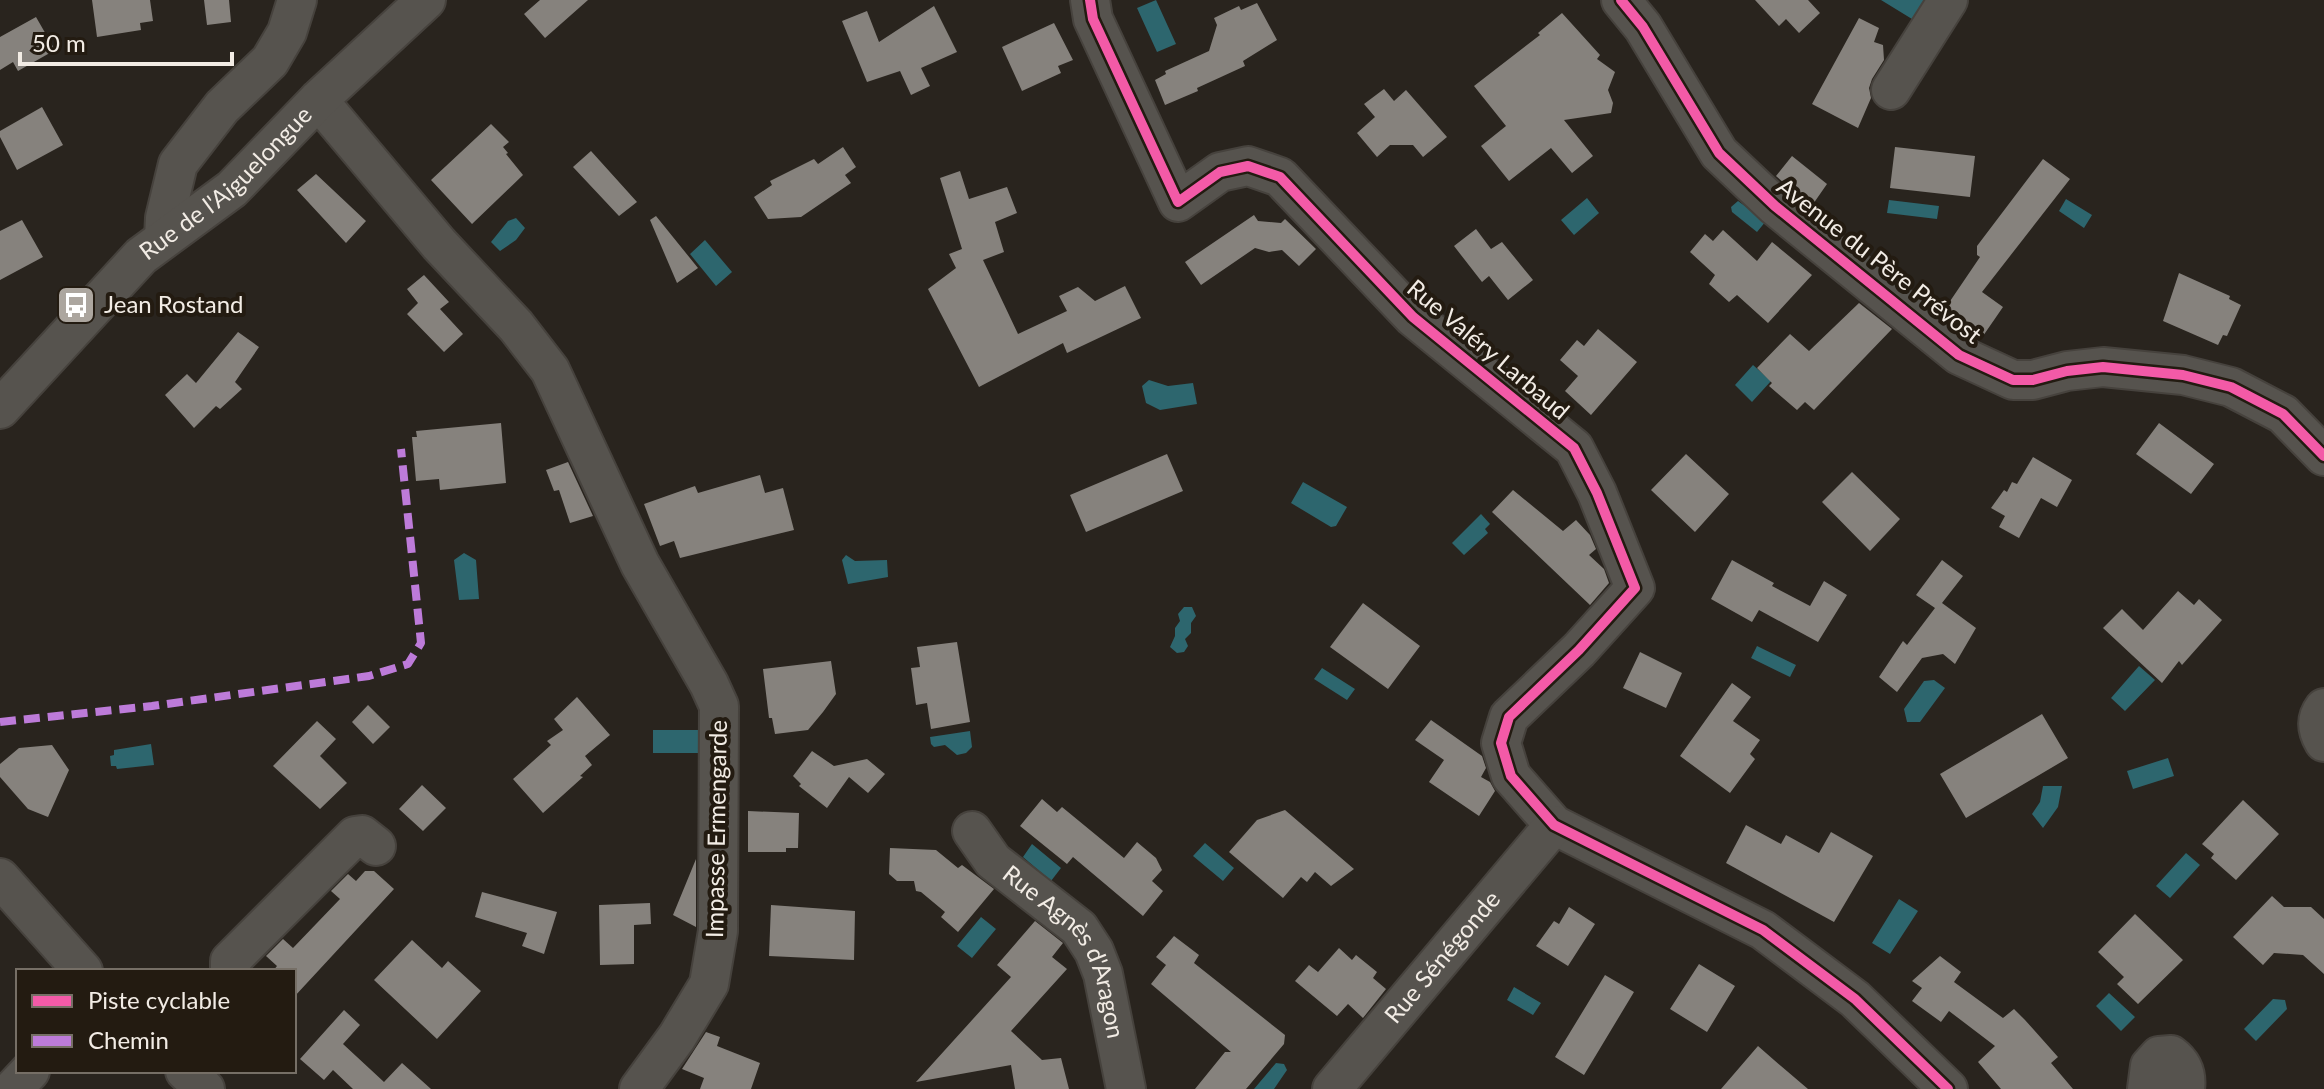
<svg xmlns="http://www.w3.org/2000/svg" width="2324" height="1089" font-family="Lato,sans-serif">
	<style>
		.water { fill: #2d666e }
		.building { fill: #86827d }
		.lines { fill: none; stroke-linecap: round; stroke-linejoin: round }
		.minor-casing { stroke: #46423d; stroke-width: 42 }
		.minor { stroke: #56534e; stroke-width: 38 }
		.quiet { stroke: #bd7bd9; stroke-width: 8; stroke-dasharray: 16 8; stroke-linecap: butt }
		.cycleway-casing { stroke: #231b11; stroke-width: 15 }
		.cycleway { stroke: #f35aa7; stroke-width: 10 }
		.labels { text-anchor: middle; stroke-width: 8; stroke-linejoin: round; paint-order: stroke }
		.street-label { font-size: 24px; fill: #f2ece5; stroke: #231b11 }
		.poi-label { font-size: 24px; fill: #f2ece5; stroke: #231b11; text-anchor: start }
	</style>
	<rect width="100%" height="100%" fill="#29241e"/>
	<path class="water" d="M1156,0l20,44 -19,8 -20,-44z
		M1881,0h43l-12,19z
		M1587,198l12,15 -25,22 -13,-15z
		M2066,199l26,16 -8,13 -25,-17z
		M1889,200l50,6 -2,13 -50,-6z
		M1738,201l28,20 -9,11 -25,-20 -1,-5z
		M516,218l9,10 -9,12 -16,11 -9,-9 17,-21z
		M705,240l27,32 -16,14 -26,-32z
		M1753,365l18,16 -19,21 -17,-17z
		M1149,380l19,6 25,-3 4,21 -37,6 -14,-7 -4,-17z
		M1303,482l44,25 -11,19 -5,1 -40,-24z
		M1481,514l9,10 -5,5 3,4 -24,22 -12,-12z
		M464,553l12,7 3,39 -20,1 -5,-40z
		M846,555l9,6 32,-1 1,17 -40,7 -6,-24z
		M1184,607h8l4,9 -5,7v10l-6,6 3,7 -4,6 -7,1 -7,-6 5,-11v-8l5,-7 -2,-7z
		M1757,646l39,19 -6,12 -39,-19z
		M2139,666l16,14 -30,31 -14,-13z
		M1322,668l33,21 -8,11 -33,-21z
		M1934,680l11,8 -25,34h-13l-3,-13 20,-28z
		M653,730h49v23h-49z
		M970,731l2,16 -6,6 -9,2 -12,-10 -11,2 -3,-3 -1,-7z
		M151,744l3,21 -37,4 -1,-3h-5l-1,-10 4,-1v-5z
		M2168,758l6,18 -41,13 -6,-18z
		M2043,786h19l-4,21 -15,21 -11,-14 8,-12z
		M1205,843l29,25 -11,13 -30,-25z
		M1032,844l29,24 -10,13 -28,-24z
		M2186,853l14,12 -30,33 -14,-12z
		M1899,899l19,12 -28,43 -18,-11z
		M981,917l15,12 -24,29 -15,-12z
		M1514,987l27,16 -8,12 -26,-15z
		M2109,993l26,24 -14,14 -25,-25z
		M2273,999l12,1 2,9 -31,32 -12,-12z
		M1276,1063l8,1 3,6 -13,19h-20z"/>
	<path class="building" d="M92,0h58l3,21 -13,2 1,7 -44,7z
		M204,0h25l2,22 -24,3z
		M540,0h48l-43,38 -21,-24z
		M1755,0h53l12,13 -21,20 -13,-14 -7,7z
		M1257,3l20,37 -34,21 2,5 -48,22 1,3 -33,14 -10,-25 11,-6 -1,-3 44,-20 8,-26 -3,-7 25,-12 2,4z
		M934,6l23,46 -36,16 9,18 -19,9 -11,-24 -33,11 -25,-61 25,-10 12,31z
		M1562,13l38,42 -3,4 18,13 -7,18 5,13 -2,10 -47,7 29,36 -21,17 -21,-25 -42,33 -28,-35 25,-20 -32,-40 66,-51 -2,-2z
		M36,17l19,33 -37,21 -5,-9 -13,8v-33z
		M1859,18l20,10 -5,14 9,3 1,15 -12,19 -3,9 2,10 -13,30 -46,-24z
		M1054,23l19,37 -15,6 3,7 -39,18 -20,-44z
		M1384,89l10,12 12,-11 41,47 -24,20 -10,-12h-23l-13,12 -20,-24 18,-16 -11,-13z
		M42,107l21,38 -46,25 -17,-33v-6z
		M491,124l18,18 -6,5 5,6 -2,1 17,21 -51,49 -41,-44z
		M843,147l13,20 -11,8 6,8 -50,34 -33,2 -14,-22 18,-12 -2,-4 44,-22 4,5z
		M1895,147l80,9 -5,41 -80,-9z
		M591,151l46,51 -18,14 -46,-49z
		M1792,156l35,28 -16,23 -35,-31z
		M2043,159l27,20 -88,113 21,15 -20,29 -23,-16 -3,5 -15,-12 38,-56 -3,-2v-9z
		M960,171l9,28 38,-12 10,26 -22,9 9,30 -21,8 35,74 49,-23 -8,-15 19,-9 17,14 30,-15 16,32 -74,35 -4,-10 -84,44 -51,-98 28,-21 -7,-14 13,-5 -22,-71z
		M316,174l50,47 -20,22 -49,-53z
		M1254,215l4,6 23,2 4,-4 31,30 -17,17 -17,-16 -13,2 -14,-4 -54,37 -16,-23z
		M656,216l42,52 -21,15 -27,-63z
		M22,220l21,37 -43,23v-49z
		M1476,229l15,20 11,-7 31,38 -25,20 -19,-24 -7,6 -28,-36z
		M1723,230l34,31 15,-19 40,33 -44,48 -31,-28 -8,7 -20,-18 6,-9 -25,-23 15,-18 8,7z
		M2179,273l51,23 -1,3 12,6 -14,31 -4,-1 -5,10 -55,-24z
		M424,275l25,27 -9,7 23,25 -19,18 -37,-38 11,-11 -11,-14z
		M1859,303l33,26 -78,81 -9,-8 -8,8 -28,-24 3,-3 -15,-15 33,-34 19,17z
		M1598,329l39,33 -46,53 -26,-24 13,-15 -18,-16 17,-20 7,6z
		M238,332l21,15 -24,35 7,7 -22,20 -4,-3 -22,22 -29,-33 22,-21 9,9z
		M501,423l5,60 -66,7 -1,-11 -23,2 -4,-44h5l-1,-6z
		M2159,423l55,41 -23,30 -55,-40z
		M1167,454l16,37 -97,41 -16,-37z
		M1686,454l43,40 -34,38 -44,-42z
		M2033,457l39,23 -15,27 -16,-9 -22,40 -20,-11 6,-11 -14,-8 13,-18 3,2 5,-10 5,2z
		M568,462l25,54 -23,7 -11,-33 -5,1 -8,-21z
		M1852,472l48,47 -30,32 -48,-49z
		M760,475l5,18 18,-5 11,42 -114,28 -6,-17 -14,5 -16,-42 51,-18 3,7z
		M1513,490l50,41 13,-11 14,15 6,14 -7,6 15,14 5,14 -19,22 -98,-93z
		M1732,560l42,23 -2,3 38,20 14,-25 23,14 -29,47 -59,-32 -7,12 -41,-23z
		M1942,560l21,16 -21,27 34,25 -21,36 -12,-10 -21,4 -25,34 -18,-15 24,-36 4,4 28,-37 -19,-13z
		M2178,591l16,14 5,-6 23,21 -40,45 -3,-4 -17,22 -59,-55 19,-19 21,21z
		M1363,603l57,43 -32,43 -58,-42z
		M957,642l13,80 -39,7 -4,-26 -11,2 -5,-37 9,-1 -3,-20z
		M1640,652l42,21 -16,35 -43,-20z
		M831,661l5,33 -13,18 -15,18 -33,4 -3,-16h-3l-6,-49z
		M1732,683l19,14 -18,24 27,19 -10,14 5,5 -25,34 -50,-37z
		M577,697l33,38 -25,21 7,9 -12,11 3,1 -40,36 -30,-34 38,-34 -4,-4 16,-11 -9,-11z
		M368,705l22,22 -17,17 -21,-22z
		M2042,714l26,44 -102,60 -26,-44z
		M1431,720l51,36 4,12 -5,9 9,5 5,9 -16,25 -50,-34 15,-22 -29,-20z
		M317,721l19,18 -16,17 27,27 -27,26 -47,-43z
		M52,745l17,25 -21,47 -20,-8 -28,-32v-13l19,-16z
		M812,751l22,15 33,-7 18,15 -17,19 -19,-16 -22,31 -28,-22 2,-2 -8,-8z
		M422,785l24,23 -23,23 -24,-22z
		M1042,799l15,13 5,-5 62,51 13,-16 19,16 6,12 -10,11 11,10 -20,25 -70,-59 -6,7 -47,-38z
		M2243,800l36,34 -43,46 -25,-22 3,-4 -12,-10z
		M1285,810l21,18 48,41 -23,17 -16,-14 -8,10 -6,-5 -18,21 -54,-46 28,-32z
		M748,811l51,2 -1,35h-12v4h-38z
		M1746,825l35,19 5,-9 33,18 12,-21 42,24 -39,66 -108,-59z
		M890,848l46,2 22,18 4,-3 32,24 -36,43 -17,-15 4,-5 -24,-20 -5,-1 -2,-10h-17l-8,-7z
		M696,859v68l-23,-12z
		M365,871h9l20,18 -100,108v-26h-21l4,-5 -11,-10 17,-17 10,9 47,-49 -9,-8 17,-17 8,7z
		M482,892l75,20 -13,42 -22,-8 5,-13 -52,-16z
		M2272,896l12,11h27l13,12v55l-21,-19 -29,-2 -11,12 -30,-28z
		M650,903l1,21 -17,1v39l-34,1 -1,-60z
		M771,905l84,6 -1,49 -85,-4z
		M1569,907l26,17 -27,42 -32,-20 18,-25 5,3z
		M2135,914l48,46 -45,44 -21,-20 7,-7 -26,-25z
		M1035,921l28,22 -11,14 15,12 -56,62 31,29 19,-2 8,31h-54l-4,-24 -95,17 95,-105 -14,-12z
		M1174,936l25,19 -5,8 91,72 -1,9 -38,45h-51l30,-37h6l-80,-68 15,-19 -10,-8z
		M412,940l30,28 6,-7 33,30 -44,48 -63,-59z
		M1339,948l13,12 4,-5 21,17 -4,6 13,11 -23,29 -15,-14 -11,12 -42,-35 14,-16 9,7z
		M1940,956l21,16 -7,10 49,36 11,-9 11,11 33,37 -7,6 22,26h-72l-23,-27 17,-16 -46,-35 -8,11 -29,-21 10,-13 -10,-7z
		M1699,964l36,22 -28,46 -37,-23z
		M1605,975l29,17 -50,83 -29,-18z
		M344,1010l16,15 -17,19 41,38 18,-19 29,26h-78l-20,-19 -9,10 -24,-21z
		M706,1032l14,5 -3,9 43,17 -9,26h-51l4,-11 -22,-9z
		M1758,1046l23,20 27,23h-87z"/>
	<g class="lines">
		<defs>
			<g id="minor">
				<path d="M1090,0l3,19 85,183 42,-30 28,-6 32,11 133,140 161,131 23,45 38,95 -56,62 -70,67 -8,26 10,33 43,49 209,105 92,69 93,90"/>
				<path d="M1621,0l22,27 76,126 56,53 184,149 54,25h20l34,-9 36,-4 80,8 48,12 52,27 41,42"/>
				<path d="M1891,90l57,-90"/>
				<path d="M318,100l121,144 77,82 34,44 90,194 69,120 10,22 -1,225 -9,53 -32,53 -38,52"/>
				<path d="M164,238l1,-20 13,-54 44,-57 48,-46 17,-29 10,-32"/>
				<path id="s1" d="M0,409l141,-153 91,-67 86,-89 108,-100"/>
				<path d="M2324,708c-9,12 -7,22 0,34"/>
				<path id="s2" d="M972,831l21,30 86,67 15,23 9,23 23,115"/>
				<path d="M0,878l83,93"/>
				<path d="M230,971v-10l125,-125 7,-1 14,11"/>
				<path d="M185,1071l20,18"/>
				<path d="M13,1089l17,-18"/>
				<path id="s3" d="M1332,1089l222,-264"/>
				<path d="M2147,1089l3,-23 9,-10 12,-1c12,9 16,19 14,34"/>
			</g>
		</defs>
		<use href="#minor" class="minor-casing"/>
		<use href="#minor" class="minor"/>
		<path class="quiet" d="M0,722l152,-16 217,-30 39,-12 13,-21 -20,-194"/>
		<defs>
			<path id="cycleway" d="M1090,0l3,19 85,183 42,-30 28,-6 32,11 133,140 161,131 23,45 38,95 -56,62 -70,67 -8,26 10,33 43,49 209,105 92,69 93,90
				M1621,0l22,27 76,126 56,53 184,149 54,25h20l34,-9 36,-4 80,8 48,12 52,27 41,42"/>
		</defs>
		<use href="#cycleway" class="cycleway-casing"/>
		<use href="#cycleway" class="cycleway"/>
	</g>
	<defs>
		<symbol id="bus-square" viewBox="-11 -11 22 22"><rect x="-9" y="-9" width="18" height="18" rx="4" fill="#aca69f" stroke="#231b11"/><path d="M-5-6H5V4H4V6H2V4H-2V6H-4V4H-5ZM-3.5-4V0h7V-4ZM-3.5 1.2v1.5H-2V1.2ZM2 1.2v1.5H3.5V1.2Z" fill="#fff"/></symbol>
	</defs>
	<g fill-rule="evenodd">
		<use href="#bus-square" x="54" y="283" width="44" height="44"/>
	</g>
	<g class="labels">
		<g class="street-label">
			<text dy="8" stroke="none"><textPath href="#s1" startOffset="320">Rue de l'Aiguelongue</textPath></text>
			<text transform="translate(1879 261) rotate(38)" y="8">Avenue du Père Prévost</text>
			<text transform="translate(1488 350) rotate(40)" y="8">Rue Valéry Larbaud</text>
			<text transform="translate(717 829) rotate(-89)" y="8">Impasse Ermengarde</text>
			<text dy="8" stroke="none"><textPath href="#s2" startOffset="158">Rue Agnès d'Aragon</textPath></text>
			<text dy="8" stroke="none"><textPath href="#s3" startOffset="172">Rue Sénégonde</textPath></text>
		</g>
		<g class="poi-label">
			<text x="104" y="313">Jean Rostand</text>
		</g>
	</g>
	<rect x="16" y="969" width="280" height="104" fill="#231b11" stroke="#766f66" stroke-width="2"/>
	<rect x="32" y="995" width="40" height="12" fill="#f35aa7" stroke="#766f66" stroke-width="2"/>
	<text x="88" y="1009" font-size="24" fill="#f2ece5">Piste cyclable</text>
	<rect x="32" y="1035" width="40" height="12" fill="#bd7bd9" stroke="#766f66" stroke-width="2"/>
	<text x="88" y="1049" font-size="24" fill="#f2ece5">Chemin</text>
	<path d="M20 52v12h212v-12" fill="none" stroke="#f2ece5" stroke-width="4"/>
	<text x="32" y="52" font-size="24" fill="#f2ece5" stroke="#231b11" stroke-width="6" paint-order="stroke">50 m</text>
</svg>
